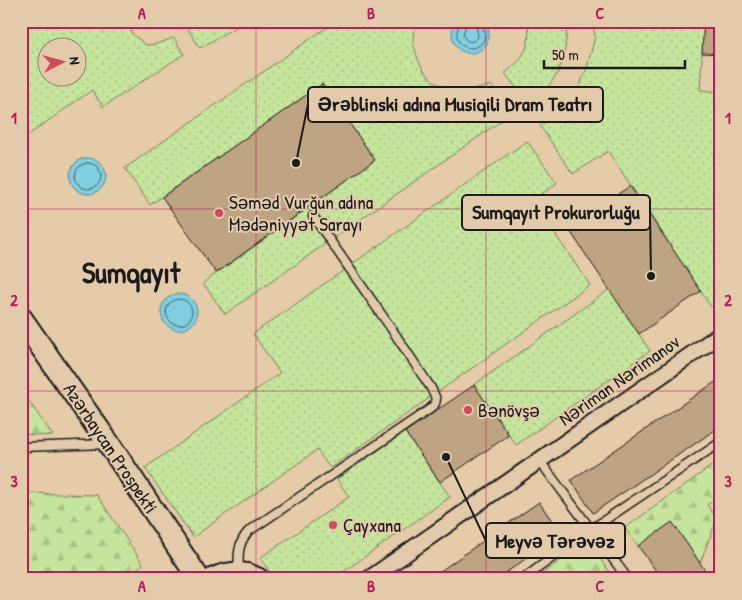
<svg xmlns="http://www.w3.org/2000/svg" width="742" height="600" font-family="'Patrick Hand',sans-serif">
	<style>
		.forest { fill: url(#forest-firs); stroke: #70805c }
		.park { fill: url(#park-dots); stroke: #70805c; fill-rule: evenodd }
		.water { fill: #80cedf; stroke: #588791 }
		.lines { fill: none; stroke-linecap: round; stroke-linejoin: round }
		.shore { stroke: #44636a; stroke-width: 1 }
		.building { fill: #bfa483; stroke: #1c1c1c }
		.lane-casing { stroke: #1c1c1c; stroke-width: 11 }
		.street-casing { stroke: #1c1c1c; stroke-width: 19 }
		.secondary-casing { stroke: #1c1c1c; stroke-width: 25 }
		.lane { stroke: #e3caab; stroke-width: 8 }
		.street { stroke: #e3caab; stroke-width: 15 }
		.secondary { stroke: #e3caab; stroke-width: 21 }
		.grid { fill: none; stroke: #c2185b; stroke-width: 1; stroke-opacity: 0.55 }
		.poi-dot { fill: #d1495b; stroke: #e3caab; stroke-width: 2 }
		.labels { text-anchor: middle; stroke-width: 4; stroke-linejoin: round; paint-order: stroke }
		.poi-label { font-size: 19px; fill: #1c1c1c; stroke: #e3caab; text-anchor: start }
		.street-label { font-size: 19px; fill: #1c1c1c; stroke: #e3caab }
		.town-label { font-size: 29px; font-weight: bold; fill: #1c1c1c; stroke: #e3caab }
		.leader { fill: none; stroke: #1c1c1c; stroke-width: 2 }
		.callout-dot { fill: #1c1c1c; stroke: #e3caab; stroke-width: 2 }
		.callout { fill: #e3caab; stroke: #1c1c1c; stroke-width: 2 }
		.callout-label { font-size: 20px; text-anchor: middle; font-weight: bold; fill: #1c1c1c }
		.neatline { fill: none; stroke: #c2185b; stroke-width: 2 }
		.grid-label { font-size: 16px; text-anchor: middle; font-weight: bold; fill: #c2185b }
	</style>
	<defs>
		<pattern id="forest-firs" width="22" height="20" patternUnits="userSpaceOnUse" patternTransform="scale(1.25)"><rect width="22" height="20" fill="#c5e49c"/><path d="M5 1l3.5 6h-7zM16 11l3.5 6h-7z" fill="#a9c386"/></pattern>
		<pattern id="park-dots" width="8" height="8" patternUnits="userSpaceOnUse" patternTransform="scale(1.25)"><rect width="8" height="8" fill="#c5e49c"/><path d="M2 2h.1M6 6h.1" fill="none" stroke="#a9c386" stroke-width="1.8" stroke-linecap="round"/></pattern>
	</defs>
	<rect width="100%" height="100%" fill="#e6cba9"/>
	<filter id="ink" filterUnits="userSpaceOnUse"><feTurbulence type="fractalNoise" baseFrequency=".02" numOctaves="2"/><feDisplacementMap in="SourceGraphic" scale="10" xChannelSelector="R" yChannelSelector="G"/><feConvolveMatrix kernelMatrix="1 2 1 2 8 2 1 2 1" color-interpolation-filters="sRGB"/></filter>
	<g filter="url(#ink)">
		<path class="forest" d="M21,390l32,46 -32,-2z
			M721,459v35l-14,11 10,14 -17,44 -28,-40 -34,23 -13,-18z
			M28,493l69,2 46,69 -20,15h-102v-81z
			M588,541l26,38h-79z"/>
		<path class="park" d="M21,21h106l5,13 14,11 10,-1 18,-6 10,16 -81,53 -11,-17 -71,50zM48,48h30v30h-30z
			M197,21h49l-46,27 -12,-19z
			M336,21h80c-1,6 -3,14 -3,20 0,5 3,10 4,15 10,34 44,40 74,29l20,29 -286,200 -22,-31 172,-123 -53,-76 -172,121 -25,-37z
			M527,21l40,1c-1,40 -7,57 -38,83l-24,-32c18,-12 28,-30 22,-52z
			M593,21h111l-4,69 21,2v209l-10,6 -103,-156 -35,23 -33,-48 18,-13 18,-19 11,-26 8,-31z
			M527,141l30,42 -25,18 58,84 -260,183 -13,-18 -124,87 -48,-69 135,-95 -27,-39z
			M610,289l40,62 -134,94 -42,-60z
			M405,432l45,65 -117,82h-58l-15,-21 89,-61 -12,-18z"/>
		<path class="water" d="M457,21h28c17,31 -25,44 -32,19 -2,-7 -1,-13 4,-19z
			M70 176a18 18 0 1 1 36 0a18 18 0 1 1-36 0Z
			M161 312a18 18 0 1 1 36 0a18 18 0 1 1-36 0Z"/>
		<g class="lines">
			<path class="shore" d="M460,21c0,6 -4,9 -3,15 2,16 25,16 28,0 0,-5 -3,-10 -4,-15
				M467,21l-4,14 3,5c5,3 10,1 12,-4l-3,-15
				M75 176a13 13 0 1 1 26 0a13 13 0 1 1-26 0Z
				M166 312a13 13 0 1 1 26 0a13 13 0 1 1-26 0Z"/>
		</g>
		<path class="building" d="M704,21h17v33l-19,-1z
			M322,84l53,76 -159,113 -54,-76z
			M630,186l71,105 -62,43 -71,-106z
			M721,378v48l-128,87 -22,-33z
			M474,385l35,50 -69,47 -35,-50z
			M539,502l22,32 -64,45h-68z
			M672,522l28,41 11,16h-49l-24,-33z"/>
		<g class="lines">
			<defs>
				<path id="lane" d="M720,225l1,2
					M21,447l86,-3
					M539,460l89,119
					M239,573c-1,-16 -2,-30 10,-42l181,-122 5,-5 1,-5 -5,-11 -38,-57 -80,-115
					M523,579l67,-49 131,-88"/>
				<path id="street" d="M369,579l352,-245"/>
				<path id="secondary" d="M21,318l88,126 90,135
					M213,579c15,-7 30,-8 45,0"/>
			</defs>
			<use href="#lane" class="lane-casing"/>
			<use href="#street" class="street-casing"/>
			<use href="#secondary" class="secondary-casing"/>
			<use href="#lane" class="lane"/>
			<use href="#street" class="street"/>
			<use href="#secondary" class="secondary"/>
		</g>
	</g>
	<path class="grid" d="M256,21v558M486,21v558M21,209h700M21,391h700"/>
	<g class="poi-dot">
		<circle cx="219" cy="213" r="5"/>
		<circle cx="468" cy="410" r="5"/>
		<circle cx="333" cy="525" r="5"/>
	</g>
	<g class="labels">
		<g class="poi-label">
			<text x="229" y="209">Səməd Vurğun adına<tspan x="229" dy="22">Mədəniyyət Sarayı</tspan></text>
			<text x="478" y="417">Bənövşə</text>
			<text x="343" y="532">Çayxana</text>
		</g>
		<g class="street-label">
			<text transform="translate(619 380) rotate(-35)" y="7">Nəriman Nərimanov</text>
			<text transform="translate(111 448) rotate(56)" y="7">Azərbaycan Prospekti</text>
		</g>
		<g class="town-label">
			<text x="131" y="283">Sumqayıt</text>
		</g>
	</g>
	<path class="leader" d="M296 163L308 104M651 276L650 212M446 457L486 541"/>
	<g class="callout-dot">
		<circle cx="296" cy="163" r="5"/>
		<circle cx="651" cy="276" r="5"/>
		<circle cx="446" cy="457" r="5"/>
	</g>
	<g class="callout">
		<rect x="308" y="87" width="295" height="35" rx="5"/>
		<rect x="462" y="195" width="188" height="35" rx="5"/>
		<rect x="486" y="523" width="139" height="35" rx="5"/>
	</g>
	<g class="callout-label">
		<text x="455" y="111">Ərəblinski adına Musiqili Dram Teatrı</text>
		<text x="556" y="219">Sumqayıt Prokurorluğu</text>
		<text x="555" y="548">Meyvə Tərəvəz</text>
	</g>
	<rect width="742" height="600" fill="none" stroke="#e3caab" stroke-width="55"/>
	<g transform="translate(62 62) rotate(84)"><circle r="24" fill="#e3caab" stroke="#938472"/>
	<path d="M0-4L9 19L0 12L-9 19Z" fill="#d1495b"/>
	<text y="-8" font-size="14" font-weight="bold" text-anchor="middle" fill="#1c1c1c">N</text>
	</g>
	<path d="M544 60v8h141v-8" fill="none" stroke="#1c1c1c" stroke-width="2.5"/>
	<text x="552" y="60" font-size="15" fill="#1c1c1c" stroke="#e3caab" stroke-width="4" paint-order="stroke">50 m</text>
	<rect x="28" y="28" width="686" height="544" class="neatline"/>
	<g class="grid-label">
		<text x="142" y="19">A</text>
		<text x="371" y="19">B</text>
		<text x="600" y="19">C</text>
		<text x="14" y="124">1</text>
		<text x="728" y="124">1</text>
		<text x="14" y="306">2</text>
		<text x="728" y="306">2</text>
		<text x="14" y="487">3</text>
		<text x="728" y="487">3</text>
		<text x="142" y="592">A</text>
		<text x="371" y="592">B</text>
		<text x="600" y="592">C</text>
	</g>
</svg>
